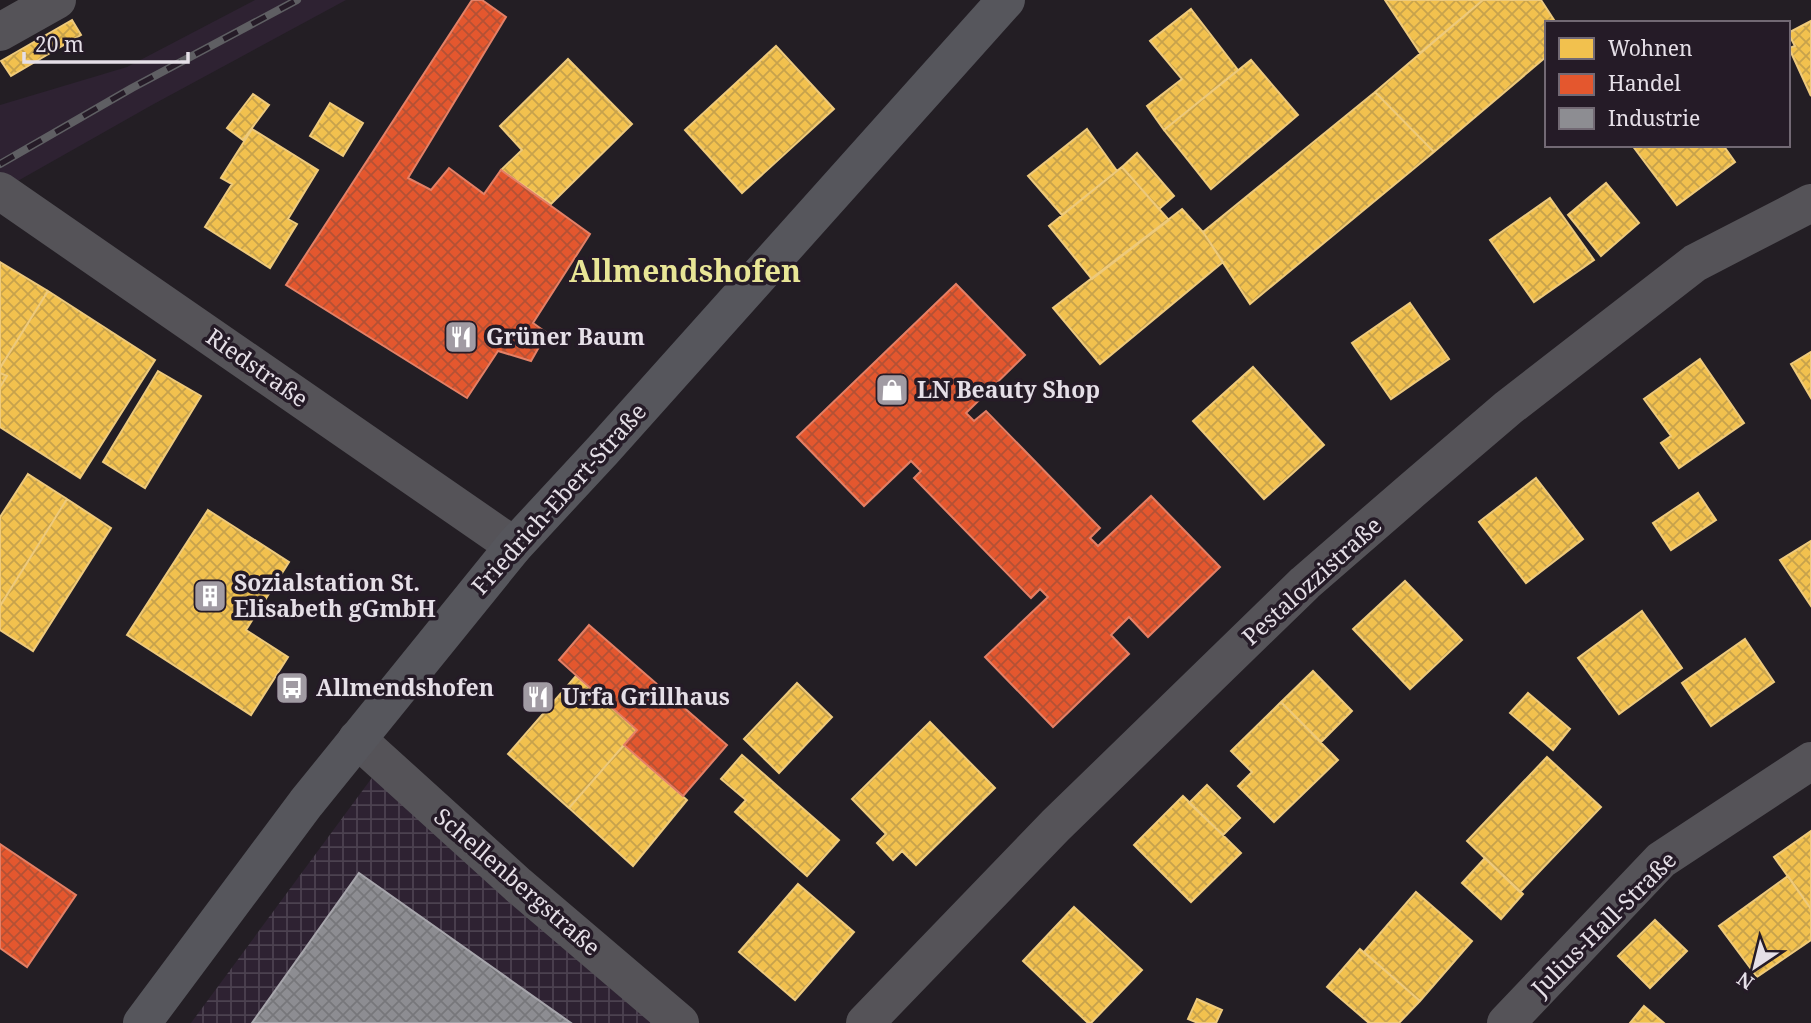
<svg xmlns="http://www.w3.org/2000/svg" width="1811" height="1023" font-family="'Noto Serif',serif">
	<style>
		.built { fill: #2e2232 }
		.industrial { fill: url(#industrial-grid) }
		.homes { fill: url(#homes-cross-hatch); stroke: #eeca7c; stroke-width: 2 }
		.shops { fill: url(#shops-cross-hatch); stroke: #e48066; stroke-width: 2 }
		.industry { fill: url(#industry-cross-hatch); stroke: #a7a6ac; stroke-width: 2 }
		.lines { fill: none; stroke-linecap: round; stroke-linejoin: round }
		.street { stroke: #555358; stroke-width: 38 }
		.secondary { stroke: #56565c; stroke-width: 38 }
		.rail-casing { stroke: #5f5f63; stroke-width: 8 }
		.rail { stroke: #251b27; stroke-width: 5; stroke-dasharray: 16; stroke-linecap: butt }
		.labels { text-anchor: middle; stroke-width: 7; stroke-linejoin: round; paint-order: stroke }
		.poi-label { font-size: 23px; font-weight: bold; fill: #e5dfe7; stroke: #251b27; text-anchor: start }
		.street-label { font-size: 23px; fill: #e5dfe7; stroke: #251b27 }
		.district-label { font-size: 30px; font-weight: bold; fill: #e8e596; stroke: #251b27 }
	</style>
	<defs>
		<pattern id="industrial-grid" width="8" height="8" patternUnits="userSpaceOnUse" patternTransform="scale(1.75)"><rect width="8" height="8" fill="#2e2232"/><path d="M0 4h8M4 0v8" fill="none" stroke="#4c4250"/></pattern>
		<pattern id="homes-cross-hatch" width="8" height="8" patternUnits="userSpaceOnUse" patternTransform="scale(1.75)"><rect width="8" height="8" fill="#f2c14e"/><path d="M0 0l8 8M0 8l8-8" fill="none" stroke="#c7a24c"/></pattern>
		<pattern id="shops-cross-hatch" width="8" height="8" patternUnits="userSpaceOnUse" patternTransform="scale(1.75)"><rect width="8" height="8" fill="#e4572e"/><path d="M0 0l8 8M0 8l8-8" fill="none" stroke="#b45135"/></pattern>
		<pattern id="industry-cross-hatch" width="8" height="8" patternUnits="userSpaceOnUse" patternTransform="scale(1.75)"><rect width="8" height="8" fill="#8d8d92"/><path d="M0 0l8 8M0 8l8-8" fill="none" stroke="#77777b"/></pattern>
	</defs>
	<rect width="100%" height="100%" fill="#231e24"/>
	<path class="built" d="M255,0h91l-194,105 -152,86v-86l127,-38z"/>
	<path class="industrial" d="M374,775l303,248h-486z"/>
	<path class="homes" d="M1385,0h98l-63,53z
		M1483,0h58l15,23h-9v33l-113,96 -59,-60z
		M1191,9l47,61 -74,60 -17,-24 35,-27 -32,-38z
		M72,20l9,15 -70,41 -10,-15z
		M1811,21v75l-22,-48 6,-2 -7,-13z
		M776,46l58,63 -92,84 -57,-63z
		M568,59l64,65 -81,80 -50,-34 21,-20 -22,-24z
		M1251,60l47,55 -87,74 -47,-59z
		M1375,92l59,60 -184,152 -47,-72z
		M253,94l16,11 -26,35 -16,-12z
		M330,103l33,20 -20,33 -33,-20z
		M252,129l66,41 -30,49 9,5 -27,44 -65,-41 27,-43 -11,-6z
		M1087,129l30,42 -55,44 -34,-39z
		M1632,145h91l12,17 -58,43z
		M1137,153l37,43 -15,13 -37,-42z
		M1122,167l47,53 -77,59 -43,-53z
		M1606,183l33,40 -38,33 -33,-41z
		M1550,198l44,62 -60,42 -44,-62z
		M1182,209l21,23 20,30 -123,102 -47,-56z
		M0,262l48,29 -48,77z
		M48,291l107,69 -75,118 -80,-51v-40l7,-11 -7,-3v-5z
		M1410,303l39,56 -58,40 -39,-56z
		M1811,352v46l-20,-34z
		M1700,359l44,64 -65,45 -18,-25 10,-7 -27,-37z
		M1253,367l71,78 -60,54 -71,-78z
		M158,371l43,25 -56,92 -42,-26z
		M0,373l7,3 -7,11z
		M28,474l39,25 -67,107v-89z
		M1536,478l47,61 -57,44 -47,-61z
		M1698,493l18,27 -45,30 -18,-27z
		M67,499l44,29 -78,123 -33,-21v-24z
		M208,510l81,52 -43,68 42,27 -37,58 -124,-80z
		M1811,541v65l-31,-46z
		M1405,581l57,59 -52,49 -57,-60z
		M1642,611l40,57 -63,46 -41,-56z
		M1745,639l29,43 -63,44 -29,-43z
		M1313,671l39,40 -31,31 -40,-40z
		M576,676l61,54 -68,78 -61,-54z
		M797,683l35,34 -53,56 -35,-34z
		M1528,693l42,36 -17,21 -43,-37z
		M1281,702l57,58 -64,62 -36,-36 14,-14 -21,-21z
		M930,722l65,66 -79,77 -14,-14 -9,9 -16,-17 9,-9 -34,-35z
		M624,745l63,55 -54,66 -64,-58z
		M742,755l97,85 -32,36 -72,-64 11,-12 -25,-21z
		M1547,757l54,50 -81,85 -53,-51z
		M1207,785l33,33 -17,17 -34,-32z
		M1183,796l58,57 -50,49 -57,-57z
		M1811,831v78l-37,-52z
		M1485,858l38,36 -22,25 -39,-36z
		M1788,876l23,33v31l-54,37 -38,-51z
		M798,884l56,48 -59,68 -56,-48z
		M1416,892l56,49 -52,60 -56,-49z
		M1074,907l68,63 -51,53h-3l-65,-62z
		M1655,920l32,31 -37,37 -32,-32z
		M1360,949l60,52 -21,22h-30l-42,-36z
		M1197,999l25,11 -6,13h-18l-10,-4z
		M1644,1006l20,17h-34z"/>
	<path class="shops" d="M472,0h10l24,17 -98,161 23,12 18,-22 35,26 17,-24 89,64 -57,89 14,10 -16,28 -33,-10 -31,47 -181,-113z
		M956,284l69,71 -59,58 8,8 12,-10 114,117 -10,10 8,8 53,-50 69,71 -72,70 -19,-20 -18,18 18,19 -76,73 -68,-70 63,-60 -8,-8 -9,9 -117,-120 7,-7 -10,-10 -47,45 -67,-69z
		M589,625l138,120 -44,51 -59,-51 13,-15 -78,-70z
		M0,844l76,51 -49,72 -27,-19z"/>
	<path class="industry" d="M359,873l212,150h-319z"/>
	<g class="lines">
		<path class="street" d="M0,32l57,-32
			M0,191l514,355
			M357,739l161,146 162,138
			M865,1023l191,-198 249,-242 106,-92 97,-83 187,-145 116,-60
			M1506,1023l155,-163 150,-99"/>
		<path class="secondary" d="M142,1023l164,-220 208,-257 89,-96 403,-450"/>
		<defs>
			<path id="rail" d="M0,164l132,-76 165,-88"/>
		</defs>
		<use href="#rail" class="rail-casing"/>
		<use href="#rail" class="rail"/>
	</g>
	<defs>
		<symbol id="restaurant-square" viewBox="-11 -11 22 22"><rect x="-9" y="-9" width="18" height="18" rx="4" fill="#a19ba3" stroke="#251b27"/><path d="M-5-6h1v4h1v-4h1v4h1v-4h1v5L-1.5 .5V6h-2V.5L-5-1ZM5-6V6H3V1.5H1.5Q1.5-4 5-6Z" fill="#fff"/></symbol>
		<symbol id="shop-square" viewBox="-11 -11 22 22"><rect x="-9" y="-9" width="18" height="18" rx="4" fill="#a19ba3" stroke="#251b27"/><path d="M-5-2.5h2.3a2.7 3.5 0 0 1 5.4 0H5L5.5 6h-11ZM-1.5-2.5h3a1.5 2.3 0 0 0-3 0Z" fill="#fff"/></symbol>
		<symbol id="building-square" viewBox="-11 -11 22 22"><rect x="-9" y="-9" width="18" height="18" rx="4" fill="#a19ba3" stroke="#251b27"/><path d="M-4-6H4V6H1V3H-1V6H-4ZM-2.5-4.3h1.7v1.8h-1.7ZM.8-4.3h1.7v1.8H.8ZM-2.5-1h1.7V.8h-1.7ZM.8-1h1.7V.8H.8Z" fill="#fff"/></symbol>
		<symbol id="bus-square" viewBox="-11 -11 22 22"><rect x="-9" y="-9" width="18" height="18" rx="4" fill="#a19ba3" stroke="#251b27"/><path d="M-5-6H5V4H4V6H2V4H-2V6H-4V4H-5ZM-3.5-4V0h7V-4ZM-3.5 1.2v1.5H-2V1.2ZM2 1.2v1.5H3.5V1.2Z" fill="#fff"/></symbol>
	</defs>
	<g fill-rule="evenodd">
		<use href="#restaurant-square" x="442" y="318" width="38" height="38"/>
		<use href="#shop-square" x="873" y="371" width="38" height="38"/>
		<use href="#building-square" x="191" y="577" width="38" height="38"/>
		<use href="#bus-square" x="273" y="669" width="38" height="38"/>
		<use href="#restaurant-square" x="519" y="678" width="38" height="38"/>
	</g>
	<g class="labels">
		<g class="poi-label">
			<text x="486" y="345">Grüner Baum</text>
			<text x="917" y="398">LN Beauty Shop</text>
			<text x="234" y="591">Sozialstation St.<tspan x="234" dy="26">Elisabeth gGmbH</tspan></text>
			<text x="316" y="696">Allmendshofen</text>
			<text x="562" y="705">Urfa Grillhaus</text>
		</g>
		<g class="street-label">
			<text transform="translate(257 368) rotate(35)" y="8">Riedstraße</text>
			<text transform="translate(559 499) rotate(-48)" y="8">Friedrich-Ebert-Straße</text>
			<text transform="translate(1312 581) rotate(-42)" y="8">Pestalozzistraße</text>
			<text transform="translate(517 882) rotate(41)" y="8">Schellenbergstraße</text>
			<text transform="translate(1604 924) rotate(-45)" y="8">Julius-Hall-Straße</text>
		</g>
		<g class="district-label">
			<text x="685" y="282">Allmendshofen</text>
		</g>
	</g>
	<rect x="1545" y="21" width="245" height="126" fill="#251b27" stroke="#726974" stroke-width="2"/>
	<rect x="1559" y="38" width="35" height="21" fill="#f2c14e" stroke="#726974" stroke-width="2"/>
	<text x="1608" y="56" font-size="21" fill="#e5dfe7">Wohnen</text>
	<rect x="1559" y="74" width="35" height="21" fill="#e4572e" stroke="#726974" stroke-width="2"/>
	<text x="1608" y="91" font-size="21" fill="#e5dfe7">Handel</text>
	<rect x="1559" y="108" width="35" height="21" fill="#8d8d92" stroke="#726974" stroke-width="2"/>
	<text x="1608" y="126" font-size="21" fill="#e5dfe7">Industrie</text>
	<g transform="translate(1755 967) rotate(215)" stroke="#251b27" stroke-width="5" paint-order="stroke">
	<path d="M0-5L12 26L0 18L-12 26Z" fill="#e5dfe7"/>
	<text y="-10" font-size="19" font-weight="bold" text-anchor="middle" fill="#e5dfe7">N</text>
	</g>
	<path d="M24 52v10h164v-10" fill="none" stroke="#e5dfe7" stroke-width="3.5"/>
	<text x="35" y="52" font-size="21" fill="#e5dfe7" stroke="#251b27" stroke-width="5" paint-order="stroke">20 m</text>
</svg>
